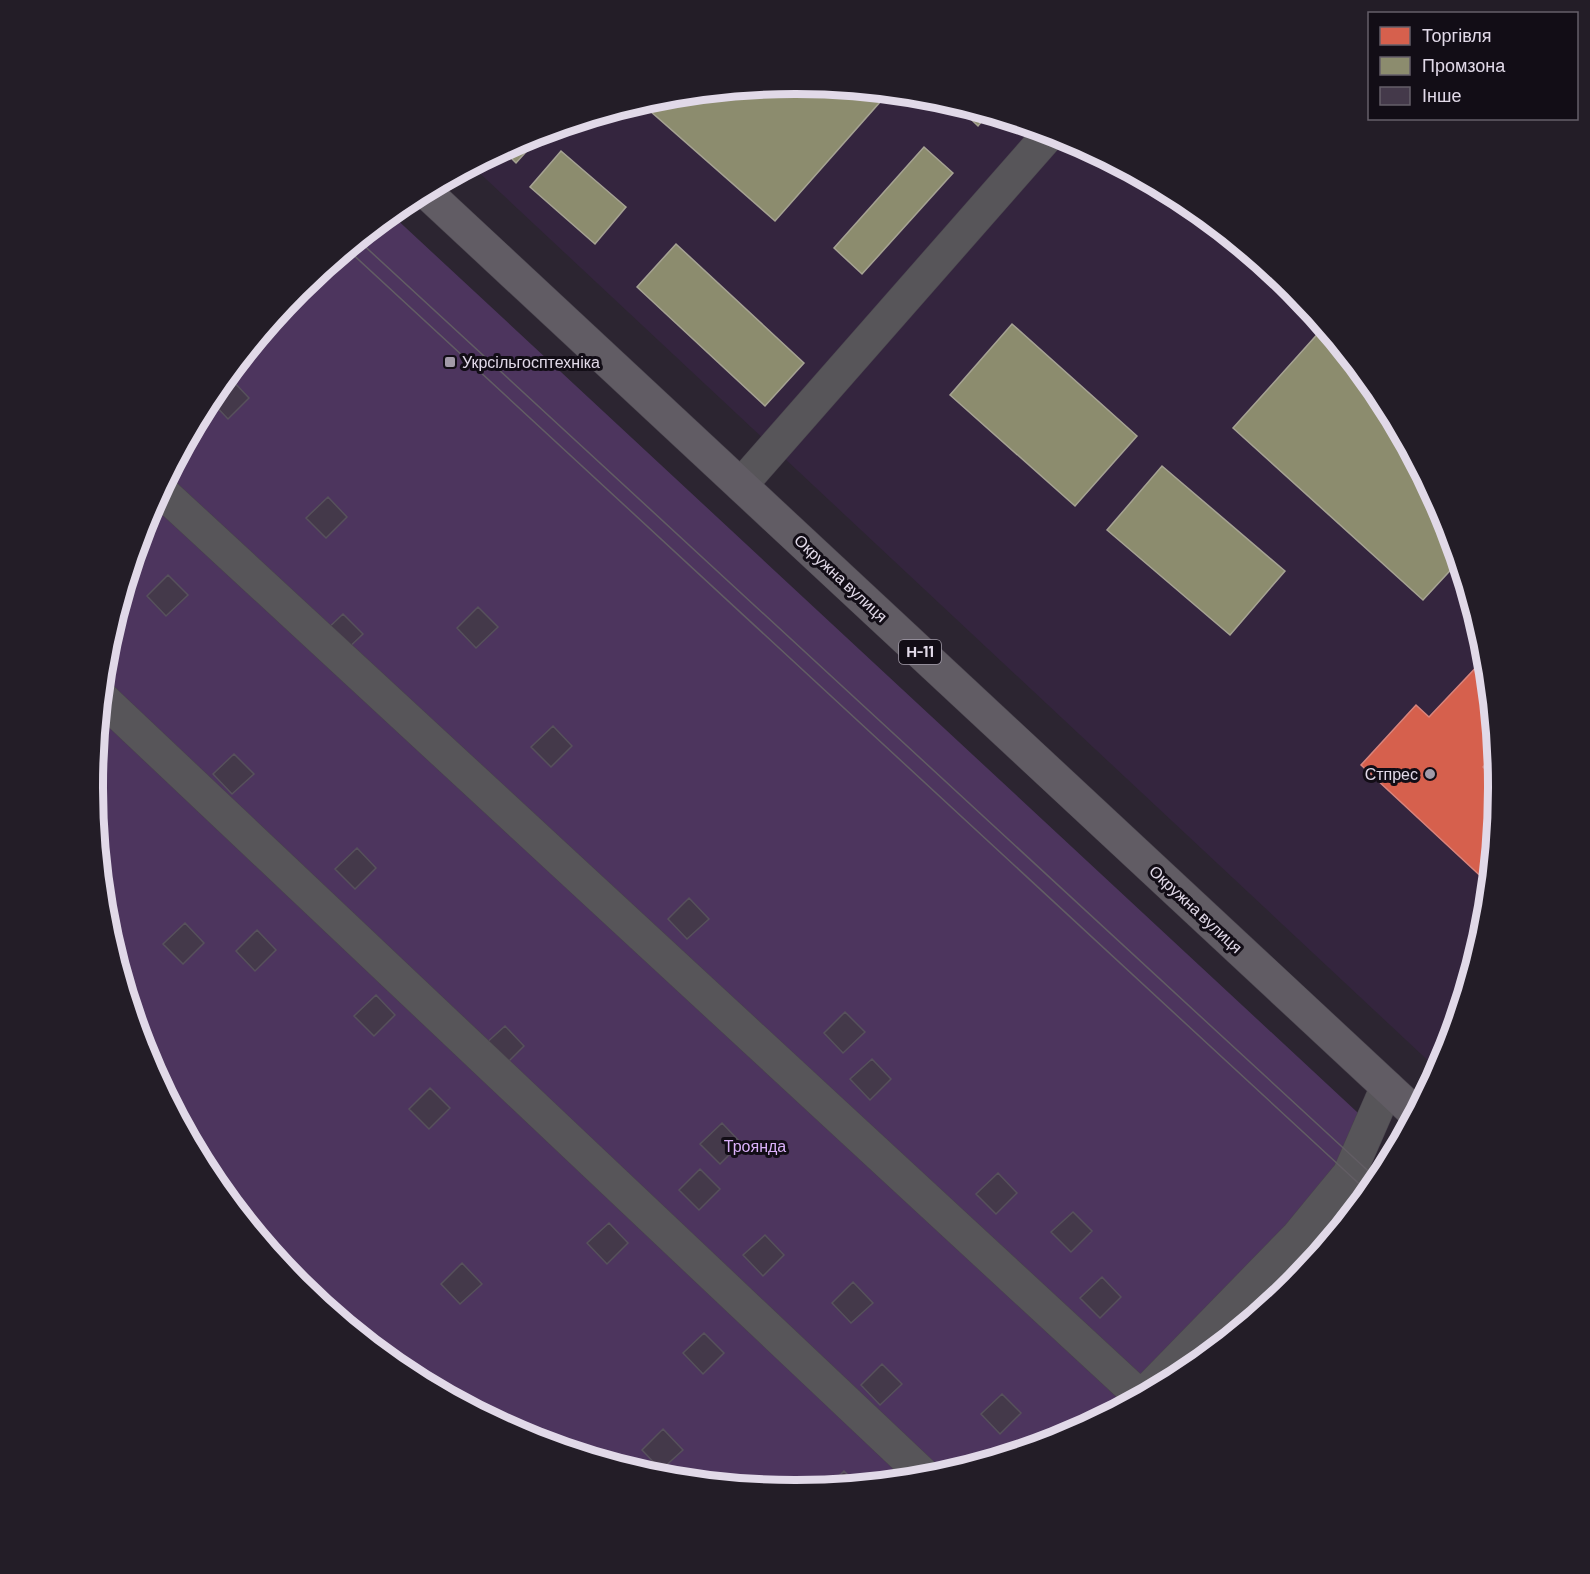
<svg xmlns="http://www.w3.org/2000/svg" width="1590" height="1574" font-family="Barlow,sans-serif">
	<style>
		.built { fill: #34253e }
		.green { fill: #4d355e }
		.shops { fill: #d6604d; stroke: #d9847c; stroke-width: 1.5 }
		.industry { fill: #8c8c6e; stroke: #a6a393; stroke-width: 1.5 }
		.building { fill: #44394a; stroke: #57515c; stroke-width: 1.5 }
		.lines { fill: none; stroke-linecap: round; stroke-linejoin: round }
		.minor-casing { stroke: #49434d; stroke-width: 34 }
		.major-casing { stroke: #49434d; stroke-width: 34 }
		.minor { stroke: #575559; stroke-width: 33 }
		.major { stroke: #615c64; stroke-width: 33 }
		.tram { stroke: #625d64; stroke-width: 1.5 }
		.poi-dot { fill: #a29aa8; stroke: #120d16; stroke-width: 2 }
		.labels { text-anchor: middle; stroke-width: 6; stroke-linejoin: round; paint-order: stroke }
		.shield { fill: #120d16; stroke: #a39ca9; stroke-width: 1.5 }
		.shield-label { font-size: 15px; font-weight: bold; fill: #e1d9e8 }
		.poi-label { font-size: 16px; fill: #e1d9e8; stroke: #120d16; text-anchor: start }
		.street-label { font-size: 16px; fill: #e1d9e8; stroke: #120d16 }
		.park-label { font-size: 16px; fill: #dbb1fa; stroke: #120d16 }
		.rim { fill: none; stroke: #e1d9e8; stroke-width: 8 }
	</style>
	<rect width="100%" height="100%" fill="#2c2531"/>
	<path class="built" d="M795,84l137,14 132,40 122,65 106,87 88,107 65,121 40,132 13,137 -14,137 -40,132 -7,13 -965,-903 54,-29 132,-40z"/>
	<path class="green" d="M391,214l980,911 -50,84 18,17 -47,58 -107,88 -121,65 -132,40 -137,13 -137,-14 -132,-40 -122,-65 -106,-87 -88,-107 -65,-121 -40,-132 -13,-137 14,-137 40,-132 65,-122 87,-106z"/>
	<path class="shops" d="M1485,658l10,96 -12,13 14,14 1,6 -10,96 -127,-118 55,-60 13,12z"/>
	<path class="industry" d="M795,84l93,9 -113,128 -134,-118 17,-6z
		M956,105l32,9 -10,12z
		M544,132l-28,31 -13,-13 23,-13z
		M924,147l29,26 -91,101 -28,-26z
		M561,151l65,56 -31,37 -65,-57z
		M676,244l128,119 -39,43 -128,-119z
		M1012,324l125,112 -62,70 -125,-111z
		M1323,328l57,69 65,121 13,44 -35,38 -190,-172z
		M1162,466l123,105 -55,64 -123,-105z"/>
	<path class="building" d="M230,378l19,20 -21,21 -19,-20z
		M328,497l19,20 -21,21 -20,-20z
		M168,575l20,20 -22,21 -19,-20z
		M478,607l20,20 -22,21 -19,-20z
		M343,614l20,20 -21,20 -20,-20z
		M553,726l19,20 -21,21 -20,-20z
		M234,754l20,20 -22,20 -19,-20z
		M357,848l19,20 -21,21 -20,-20z
		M689,898l20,21 -22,20 -19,-20z
		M185,923l19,20 -21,21 -20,-20z
		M257,930l19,20 -21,21 -19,-20z
		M376,995l19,20 -21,21 -20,-20z
		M845,1012l20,20 -22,21 -19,-20z
		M505,1026l19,20 -21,21 -20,-21z
		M872,1059l19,20 -21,21 -20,-21z
		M430,1088l20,20 -21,21 -20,-20z
		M722,1123l19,20 -21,21 -20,-20z
		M700,1169l20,20 -21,21 -20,-20z
		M998,1173l19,20 -21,21 -20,-20z
		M1073,1212l19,19 -21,21 -20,-20z
		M609,1223l19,20 -21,21 -20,-21z
		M765,1235l19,20 -21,21 -20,-21z
		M462,1263l20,21 -22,20 -19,-20z
		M1102,1277l19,20 -21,21 -20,-20z
		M853,1282l20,21 -22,20 -19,-20z
		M704,1333l20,20 -21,21 -20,-21z
		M882,1364l20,20 -22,21 -19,-20z
		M1002,1394l19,19 -21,21 -19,-20z
		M663,1429l20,21 -22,20 -19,-20z
		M844,1471l13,13 -29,3z"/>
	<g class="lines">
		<defs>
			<path id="minor" d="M741,485l309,-352
				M160,490l980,906
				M101,697l825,780
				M1144,1394l154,-158 32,-39 19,-23 38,-87"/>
			<path id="major" d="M425,191l989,921"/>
		</defs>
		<use href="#minor" class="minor-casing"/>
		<use href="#major" class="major-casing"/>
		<use href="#minor" class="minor"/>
		<use href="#major" class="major"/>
		<path class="tram" d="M358,240l1020,940
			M347,249l1021,943"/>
	</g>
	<g class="poi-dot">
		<rect x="444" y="356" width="12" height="12" rx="3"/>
		<circle cx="1430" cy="774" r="6"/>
	</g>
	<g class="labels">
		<rect class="shield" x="899" y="640" width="42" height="24" rx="4.5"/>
		<g class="shield-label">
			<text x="920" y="657">Н-11</text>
		</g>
		<g class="poi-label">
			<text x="462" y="368">Укрсільгосптехніка</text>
			<text x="1418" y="780" text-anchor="end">Стпрес</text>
		</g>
		<g class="street-label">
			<text transform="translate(841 578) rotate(43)" y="6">Окружна вулиця</text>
			<text transform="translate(1196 909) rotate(43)" y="6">Окружна вулиця</text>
		</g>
		<g class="park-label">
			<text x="755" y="1152">Троянда</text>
		</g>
	</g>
	<path d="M0 0H1590V1574H0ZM795 94H796A692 692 0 0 1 1488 786V788A692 692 0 0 1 796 1480H795A692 692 0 0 1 103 788V786A692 692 0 0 1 795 94Z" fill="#231d27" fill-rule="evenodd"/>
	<path class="rim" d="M795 94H796A692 692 0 0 1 1488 786V788A692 692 0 0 1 796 1480H795A692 692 0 0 1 103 788V786A692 692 0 0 1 795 94Z"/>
	<rect x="1368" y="12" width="210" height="108" fill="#120d16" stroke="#655f6a" stroke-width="1.5"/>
	<rect x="1380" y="27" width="30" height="18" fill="#d6604d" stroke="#655f6a" stroke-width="1.5"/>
	<text x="1422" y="42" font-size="18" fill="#e1d9e8">Торгівля</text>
	<rect x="1380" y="57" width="30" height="18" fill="#8c8c6e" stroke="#655f6a" stroke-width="1.5"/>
	<text x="1422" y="72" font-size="18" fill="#e1d9e8">Промзона</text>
	<rect x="1380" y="87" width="30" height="18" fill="#44394a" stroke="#655f6a" stroke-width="1.5"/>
	<text x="1422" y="102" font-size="18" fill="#e1d9e8">Інше</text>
</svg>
